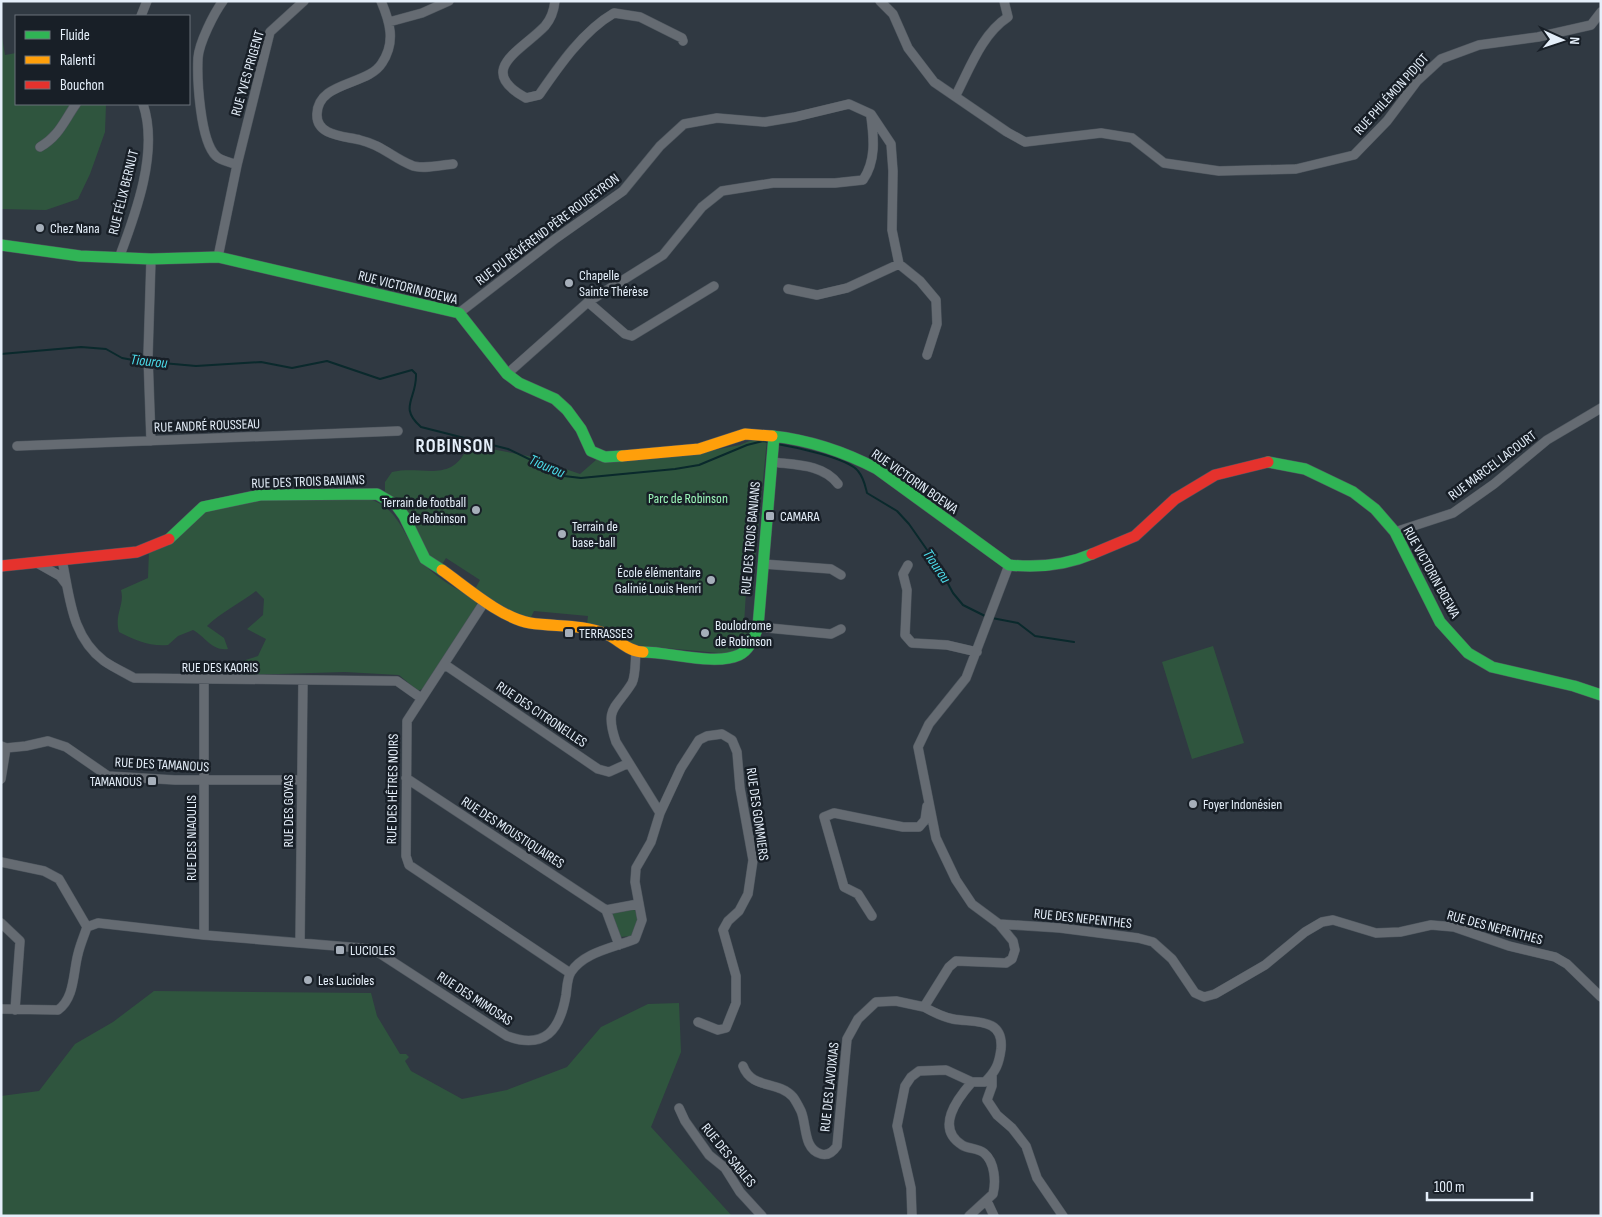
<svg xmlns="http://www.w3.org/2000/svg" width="1602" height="1217" font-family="'Sofia Sans Condensed',sans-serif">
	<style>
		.green { fill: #2f553e }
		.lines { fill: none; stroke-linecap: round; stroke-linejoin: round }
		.stream { stroke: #0a292c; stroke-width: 2 }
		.street-casing { stroke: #4e565e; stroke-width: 10 }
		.fast-casing { stroke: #4e565e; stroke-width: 12 }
		.slow-casing { stroke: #4e565e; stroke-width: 12 }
		.jam-casing { stroke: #4e565e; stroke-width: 12 }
		.street { stroke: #656b72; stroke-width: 9 }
		.fast { stroke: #30b455; stroke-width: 11 }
		.slow { stroke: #ff9f0a; stroke-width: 11 }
		.jam { stroke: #e5322d; stroke-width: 11 }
		.poi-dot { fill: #a6afba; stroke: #181f27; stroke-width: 2 }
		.labels { text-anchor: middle; stroke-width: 5; stroke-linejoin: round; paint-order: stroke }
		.street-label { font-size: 14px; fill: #e5effa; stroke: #181f27 }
		.poi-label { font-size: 14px; fill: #e5effa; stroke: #181f27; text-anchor: start }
		.park-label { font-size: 14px; fill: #9cf7b9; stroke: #181f27 }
		.water-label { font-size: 15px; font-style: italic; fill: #4cdeec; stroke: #181f27 }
		.district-label { font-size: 19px; font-weight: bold; letter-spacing: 1px; fill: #e5effa; stroke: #181f27 }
	</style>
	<rect width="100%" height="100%" fill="#303942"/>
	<path class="green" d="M1,31l4,24 11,-2v51h90l-1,28 -15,42 -12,25 -32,11 -45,-1z
		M754,439h13l-15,153h-6l-2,32 6,1c-2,16 -6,22 -21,29l-95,-9 -23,-17 -24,-4 1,-8 -54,-5 -4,8 -12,-2 -43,-28 5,-9 -34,-22 -5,8 -15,-12 -41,-62v-10l7,-10c30,-7 59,12 75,-24l8,-2 53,10 52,18 16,-14 92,-5 52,-10z
		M365,498c38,8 40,48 65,72 13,12 31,21 46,30l1,5 -53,83 -6,3 -19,-16 -54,-3 -101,3 -3,-3 -2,-10 19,-6 8,-17 -19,-10 16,-14 1,-16 -8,-8c-16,12 -36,22 -49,35l17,12 4,11c-17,2 -22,-12 -35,-19l-15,6 -10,9c-17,2 -34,-5 -49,-13 -5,-18 6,-27 2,-42l27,-12 1,-28 57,-41 50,-9z
		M1213,646l31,97 -52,16 -30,-97z
		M634,909l5,8 -7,19 -12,1 -8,-22 1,-4z
		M154,991l217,2 6,23 23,38h6l3,3 -4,4 6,10 51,28 45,-9 60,-23 34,-40 47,-23 31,-1 2,49 -30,75 81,89h-731v-120l38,-5 36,-47 38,-22z"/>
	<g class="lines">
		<path class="stream" d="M1,354l80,-7 25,2 16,9 22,4
			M151,362l45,4 65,-4 31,6 35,-7 53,18 32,-9 4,4c1,25 -18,33 5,53l87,22 56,27 17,2 94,-9 24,-4 48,-20 16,-4 7,1
			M777,444c18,3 71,14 81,27 6,7 7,14 9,22l30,18 12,13 30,43 14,26 10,12 24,12
			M992,618l26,5 17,13 39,6"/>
		<defs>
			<path id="street" d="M223,1c-9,12 -24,42 -25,57 -1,21 2,83 18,98 5,5 15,6 21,9
				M381,1c9,21 15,41 1,62 -14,23 -64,18 -65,51 -1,22 27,22 43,26 22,5 33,18 51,25 10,5 30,0 42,-1
				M555,1c-1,9 -4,18 -10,25 -24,25 -70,44 -19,72l13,-3c20,-29 44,-64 75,-82l26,4 42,21 1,3
				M880,1l13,13 15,34 26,34 73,50 18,10 76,-9 31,5 32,25 55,8 77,-2 58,-14 33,-34 30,-40 24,-22 38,-14 59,-8 53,-12 10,-13
				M141,16l6,-15
				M389,22l33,-9 27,-12
				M956,95c14,-27 26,-61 52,-78l-4,-16
				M40,147c19,-11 24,-26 36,-43
				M218,257l19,-92 33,-133 34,-31
				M119,258c17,-45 40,-107 24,-154
				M151,259l-3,97 3,85
				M788,289l29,6 30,-7 52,-24
				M588,302l37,32 7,2 82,-50
				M459,313l96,-74 68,-48 37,-45 24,-22 33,-6 48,4 30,-5 54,-13 22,10 20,30 2,27 -1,59 7,34 21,17 16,19 1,24 -10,31
				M507,374l81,-72 75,-47 39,-48 20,-16 51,-8h62l28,-3c13,-19 11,-41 8,-63
				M17,446l381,-15
				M772,462c23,3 51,2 66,22
				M1395,532l58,-19 41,-29 53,-44 54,-32
				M62,560c8,37 9,76 42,101 10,7 20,11 30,17l263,3 24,17
				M37,563l23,13 6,8
				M763,564l68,5 10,6
				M908,565l-5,9 4,16 -2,45 7,8 35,2 30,7
				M485,601l-78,120 -1,135 3,9 161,108
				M758,627l73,7 10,-5
				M444,664l154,105 11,3 20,-9
				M204,680v255
				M1,746l5,2 20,-2 22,-5 18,6 42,29 67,4h127
				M406,778l200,132 13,35
				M1,779l5,-31
				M660,813l21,-45 18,-28 8,-4 15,-2 10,6 5,12 3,36 13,72 -5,34 -9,17 -11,10 -5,9 13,46v27l-10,25 -8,2 -20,-8
				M1,862l43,9 15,8 28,48
				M606,910l32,-6
				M872,916l-14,-22 -14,-7 -20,-70 10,-4 69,14h16l6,-7 2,-14
				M1,923l19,18 -5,69
				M999,924l61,4 78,10 15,4 19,17 23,34 9,4 11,-3 50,-29 40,-33 17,-10 11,-2 43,13 24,-1 31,-7 23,2 55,19 46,11 12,7 34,33
				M300,942l3,-262
				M1,1009l57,1c17,-12 15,-38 20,-56 2,-9 6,-18 9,-27l11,-4 106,12 169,14 134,87c38,14 53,-6 59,-41 1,-7 1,-17 5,-23 13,-20 42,-24 64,-33l7,-19 -7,-38 1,-14 15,-26 9,-29 -44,-71c-12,-35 0,-33 16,-59 4,-8 3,-23 4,-31
				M743,1066c9,24 35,14 50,31 3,4 6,10 8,14 6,14 2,38 20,43 7,2 12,-2 16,-8l10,-107 11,-20 18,-17 20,-1 28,6
				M992,1075v11l-5,14 10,15 15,13 14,18 11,32 26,38
				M679,1108l6,13 24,34 16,13 15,24 22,24
				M987,1201l7,15
				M912,1216l-1,-28 -14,-62 8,-40 6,-9 8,-6 27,-1 26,12
				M969,1216l24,-22c3,-12 2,-32 -9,-41 -6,-5 -16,-4 -22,-8 -27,-17 -5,-46 10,-63h13c11,-11 14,-18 16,-33 3,-32 -27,-26 -48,-30 -10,-2 -20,-7 -29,-12l25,-40 7,-6 50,2 6,-4 3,-9 -2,-9 -14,-17 -27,-20 -16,-24 -20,-42 -18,-91 11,-23 37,-46 43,-113"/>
			<path id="fast" d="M1,245l79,11 71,3 67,-2 241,56 48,61 12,9 36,16 12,11 14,19 10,22 14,6 17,-1
				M772,436c36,4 73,16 105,33l132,96c29,3 55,1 83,-11
				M1268,462l37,7 48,23 22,17 20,23 45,90 28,31 24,14 82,19 27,9
				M169,539l34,-32 57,-12 117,-1 19,11 8,11 21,43 17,11
				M643,652c27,0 72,14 96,3 11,-5 15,-18 19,-28l16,-191"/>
			<path id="slow" d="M622,456l77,-7 46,-15 27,2
				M442,570c24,17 59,48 88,53 25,4 52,1 76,11 12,5 23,18 37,18"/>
			<path id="jam" d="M1092,554l43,-18 40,-37 40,-24 53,-13
				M1,566l136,-14 32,-13"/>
		</defs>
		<use href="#street" class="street-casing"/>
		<use href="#fast" class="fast-casing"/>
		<use href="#slow" class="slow-casing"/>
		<use href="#jam" class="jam-casing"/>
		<use href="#street" class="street"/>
		<use href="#fast" class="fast"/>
		<use href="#slow" class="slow"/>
		<use href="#jam" class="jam"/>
	</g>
	<g class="poi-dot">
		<circle cx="40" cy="228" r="5"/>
		<circle cx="569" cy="283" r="5"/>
		<circle cx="476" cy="510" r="5"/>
		<rect x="765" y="511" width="10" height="10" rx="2.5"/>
		<circle cx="562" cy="534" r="5"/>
		<circle cx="711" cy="580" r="5"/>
		<rect x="564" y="628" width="10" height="10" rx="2.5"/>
		<circle cx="705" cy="633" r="5"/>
		<rect x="147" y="776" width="10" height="10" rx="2.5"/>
		<circle cx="1193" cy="804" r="5"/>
		<rect x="335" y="945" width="10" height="10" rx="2.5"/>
		<circle cx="308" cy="980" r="5"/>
	</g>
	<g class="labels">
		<g class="street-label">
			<text transform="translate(247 73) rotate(-74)" y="5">RUE YVES PRIGENT</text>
			<text transform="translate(1391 94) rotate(-48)" y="5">RUE PHILÉMON PIDJOT</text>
			<text transform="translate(123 192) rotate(-76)" y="5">RUE FÉLIX BERNUT</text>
			<text transform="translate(547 229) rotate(-37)" y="5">RUE DU RÉVÉREND PÈRE ROUGEYRON</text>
			<text transform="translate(408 287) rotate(14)" y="5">RUE VICTORIN BOEWA</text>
			<text transform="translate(207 425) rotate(-2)" y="5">RUE ANDRÉ ROUSSEAU</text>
			<text transform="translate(1492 465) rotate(-37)" y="5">RUE MARCEL LACOURT</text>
			<text transform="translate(308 481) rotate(-2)" y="5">RUE DES TROIS BANIANS</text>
			<text transform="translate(915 481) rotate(35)" y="5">RUE VICTORIN BOEWA</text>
			<text transform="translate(750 538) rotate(-85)" y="5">RUE DES TROIS BANIANS</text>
			<text transform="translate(1432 572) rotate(61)" y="5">RUE VICTORIN BOEWA</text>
			<text x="220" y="672">RUE DES KAORIS</text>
			<text transform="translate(542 714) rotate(34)" y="5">RUE DES CITRONELLES</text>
			<text transform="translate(162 764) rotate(3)" y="5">RUE DES TAMANOUS</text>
			<text transform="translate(392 789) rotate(-89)" y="5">RUE DES HÊTRES NOIRS</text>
			<text transform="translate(288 811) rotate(-90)" y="5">RUE DES GOYAS</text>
			<text transform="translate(758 814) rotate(82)" y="5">RUE DES GOMMIERS</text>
			<text transform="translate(513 832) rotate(33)" y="5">RUE DES MOUSTIQUAIRES</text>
			<text transform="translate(191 838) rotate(-90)" y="5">RUE DES NIAOULIS</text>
			<text transform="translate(1083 918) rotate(6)" y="5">RUE DES NEPENTHES</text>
			<text transform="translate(1495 927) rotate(15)" y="5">RUE DES NEPENTHES</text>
			<text transform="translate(475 998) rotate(33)" y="5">RUE DES MIMOSAS</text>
			<text transform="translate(829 1087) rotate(-84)" y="5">RUE DES LAVOIXIAS</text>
			<text transform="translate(729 1155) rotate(51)" y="5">RUE DES SABLES</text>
		</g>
		<g class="poi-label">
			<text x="50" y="233">Chez Nana</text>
			<text x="579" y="280">Chapelle<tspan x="579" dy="16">Sainte Thérèse</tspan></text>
			<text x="466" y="507" text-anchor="end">Terrain de football<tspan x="466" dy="16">de Robinson</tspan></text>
			<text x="780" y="521">CAMARA</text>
			<text x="572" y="531">Terrain de<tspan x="572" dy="16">base-ball</tspan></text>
			<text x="701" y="577" text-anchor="end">École élémentaire<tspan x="701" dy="16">Galinié Louis Henri</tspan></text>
			<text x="715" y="630">Boulodrome<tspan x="715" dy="16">de Robinson</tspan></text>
			<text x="579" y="638">TERRASSES</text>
			<text x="142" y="786" text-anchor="end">TAMANOUS</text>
			<text x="1203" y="809">Foyer Indonésien</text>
			<text x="350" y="955">LUCIOLES</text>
			<text x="318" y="985">Les Lucioles</text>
		</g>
		<g class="park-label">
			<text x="688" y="503">Parc de Robinson</text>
		</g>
		<g class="water-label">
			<text transform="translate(149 361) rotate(6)" y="5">Tiourou</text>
			<text transform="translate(547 466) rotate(23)" y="5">Tiourou</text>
			<text transform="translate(937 566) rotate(56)" y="5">Tiourou</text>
		</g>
		<g class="district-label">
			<text x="455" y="452">ROBINSON</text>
		</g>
	</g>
	<rect width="1602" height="1217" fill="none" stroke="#e5effa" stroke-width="5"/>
	<rect x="15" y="15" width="175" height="90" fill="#181f27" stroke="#6a727b"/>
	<rect x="25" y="31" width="25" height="8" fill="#30b455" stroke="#6a727b"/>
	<text x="60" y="40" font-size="15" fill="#e5effa">Fluide</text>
	<rect x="25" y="56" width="25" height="8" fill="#ff9f0a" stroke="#6a727b"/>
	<text x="60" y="65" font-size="15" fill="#e5effa">Ralenti</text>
	<rect x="25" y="81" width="25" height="8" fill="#e5322d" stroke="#6a727b"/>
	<text x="60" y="90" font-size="15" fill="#e5effa">Bouchon</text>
	<g transform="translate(1562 40) rotate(93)" stroke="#181f27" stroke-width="4" paint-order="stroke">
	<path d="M0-4L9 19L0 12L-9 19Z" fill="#e5effa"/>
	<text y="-8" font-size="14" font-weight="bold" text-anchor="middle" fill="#e5effa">N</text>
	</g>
	<path d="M1427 1192v8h105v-8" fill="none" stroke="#e5effa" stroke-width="2.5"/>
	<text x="1434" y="1192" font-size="15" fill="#e5effa" stroke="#181f27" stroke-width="4" paint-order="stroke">100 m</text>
</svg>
